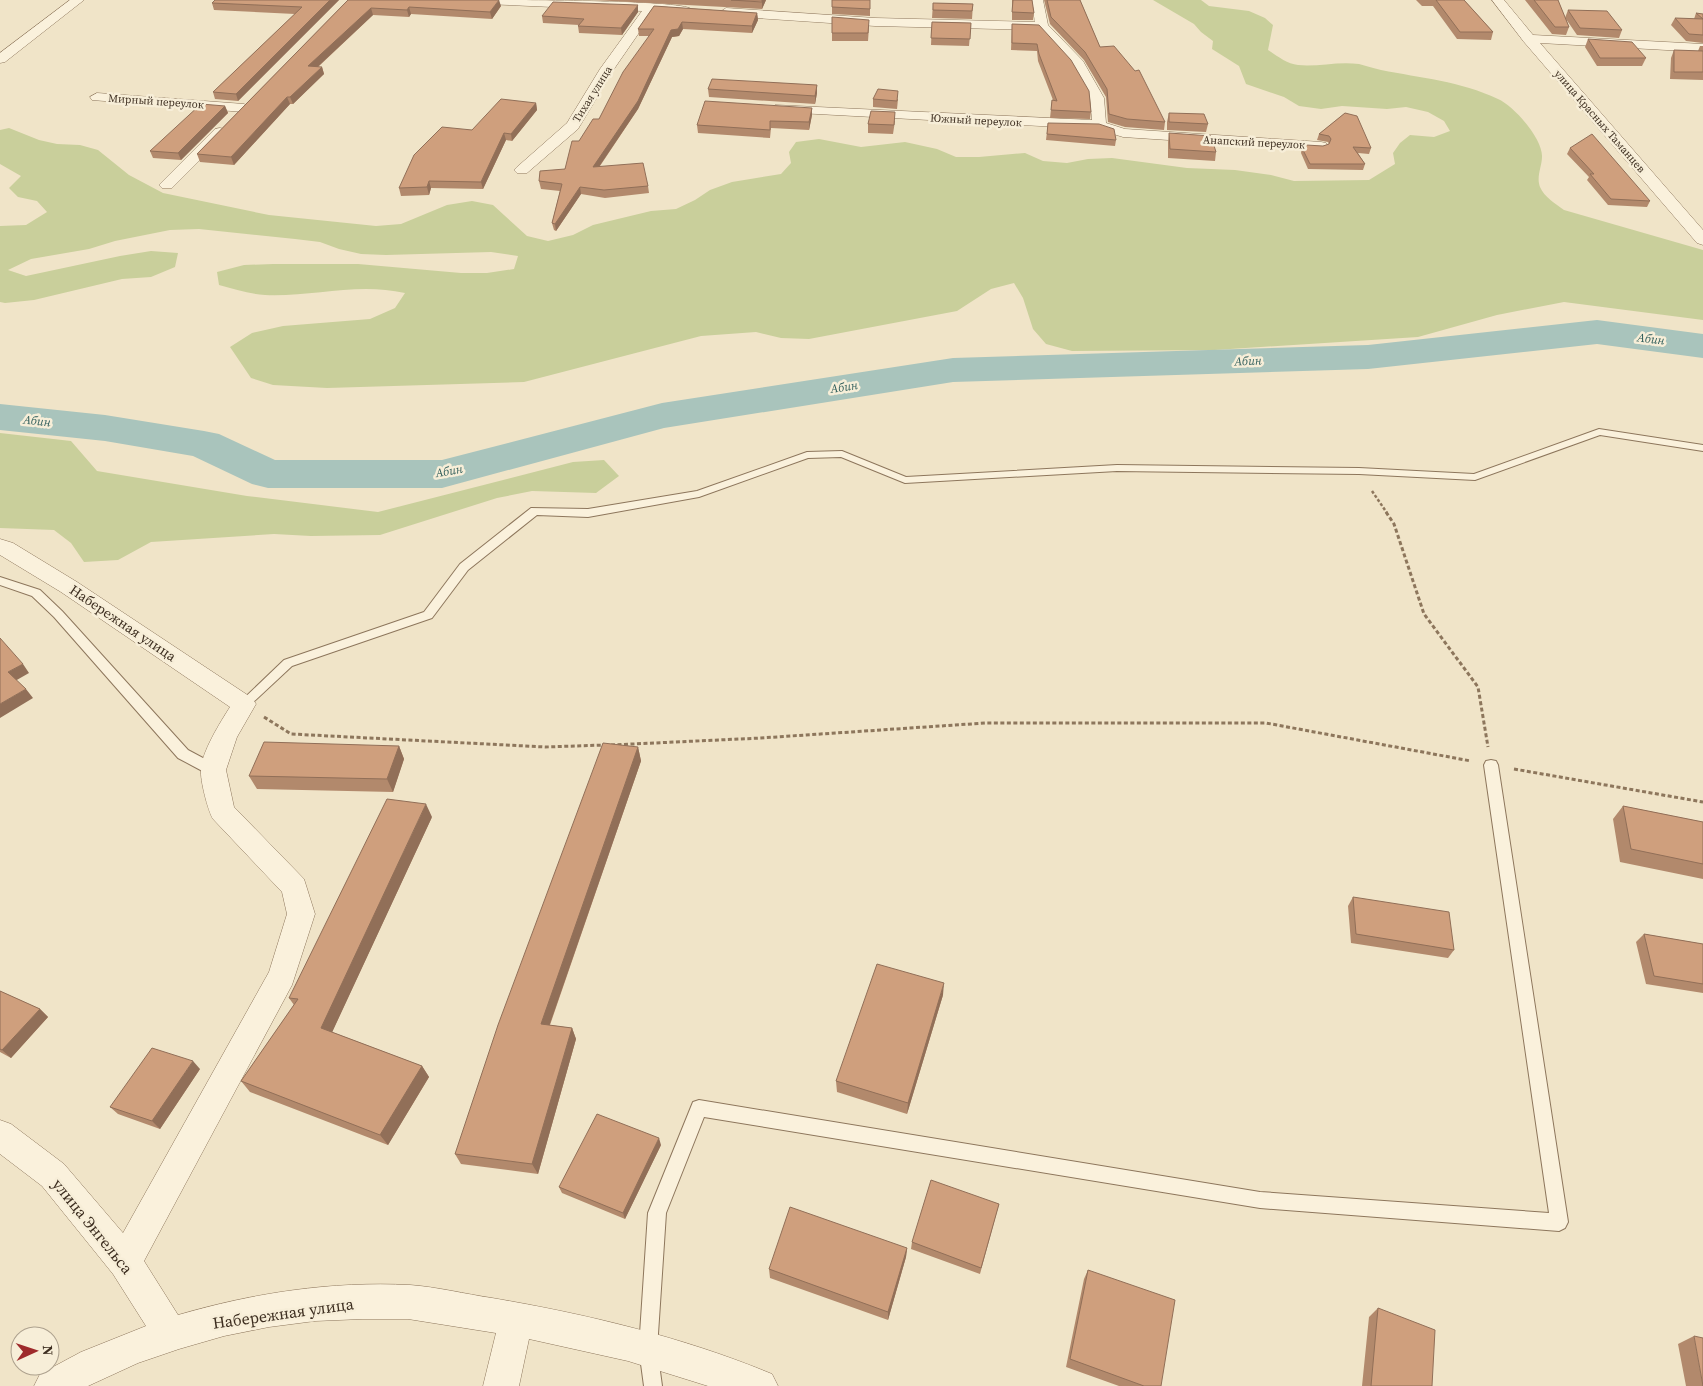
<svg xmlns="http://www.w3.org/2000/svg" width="1703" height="1386" font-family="'Source Serif 4',serif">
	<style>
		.green { fill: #c9cf9b }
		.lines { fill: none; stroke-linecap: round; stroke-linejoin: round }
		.river { fill: #a9c4bc; fill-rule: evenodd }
		.service-casing { stroke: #8d765c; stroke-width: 2 }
		.minor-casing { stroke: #8d765c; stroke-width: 1 }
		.path-far1 { stroke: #8d765c; stroke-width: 2.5; stroke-dasharray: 3 2; stroke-linecap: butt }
		.path { stroke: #8d765c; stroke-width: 3; stroke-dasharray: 4 2.5; stroke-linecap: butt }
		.service { fill: #faf1dc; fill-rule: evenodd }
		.minor { fill: #faf1dc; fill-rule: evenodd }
		.wall { fill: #b2896c }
		.shaded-wall { fill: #916f58 }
		.building { fill: #cf9f7d; stroke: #916f58 }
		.labels { text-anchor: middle; stroke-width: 5; stroke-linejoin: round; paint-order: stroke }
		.far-street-label { font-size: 11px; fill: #3d2e20; stroke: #f7eed8 }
		.far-water-label { font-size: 12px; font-style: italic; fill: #2f5d5a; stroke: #f7eed8 }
		.street-label { font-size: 14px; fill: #3d2e20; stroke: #f7eed8 }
		.near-street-label { font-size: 16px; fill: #3d2e20; stroke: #f7eed8 }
	</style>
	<rect width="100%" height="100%" fill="#f0e4c8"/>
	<path class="green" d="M1153,0h48l8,6 40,5 16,7 8,7 -5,25c9,6 19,14 30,15 20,2 40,-4 61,-1 7,2 14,4 22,6 40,8 79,11 117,29 16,7 45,40 44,58 0,9 -6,20 -2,30 4,10 16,17 24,23l139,40v70l-139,-18 -67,13 -79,22 -203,13 -143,1 -26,-7 -13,-15 -10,-31 -9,-15 -23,6 -34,22 -148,28 -28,-1 -25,-6 -55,4 -177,46 -197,6 -54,-3 -22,-7 -21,-31 22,-14 31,-7 87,-7 25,-11 10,-15c-48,-11 -92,4 -140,2 -15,-1 -31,-6 -46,-10l-2,-13 27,-7 29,-1h85l103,9h26l27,-4 4,-13 -27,-4 -105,3 -25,-1 -22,-5 -19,-7 -25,-3 -96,-10 -29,1 -55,11 -26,8 -58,10 -23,11 18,6 94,-20 31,-5 27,2 -3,14 -24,10 -29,2 -88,21 -29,3 -5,-1v-76l26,-1 21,-13 -10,-11 -19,-4 -9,-9 12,-12 -21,-12v-34l9,-2 30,12 18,4 23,1 18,5 31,25 34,18 106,22 107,11 25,-2 46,-19 25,-4 21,4 34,31 21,5 25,-6 20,-10 58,-14 25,-2 19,-9 15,-10 22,-8 49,-8 10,-11 -2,-11 7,-10 23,-3 42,8 44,-5 32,7 19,8h23l46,-4 18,8 24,2 21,-4 24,-1 75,10 48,2 36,5 23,6 75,-1 26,-16 -2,-11 7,-10 10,-8 24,2 16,-6 -6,-10 -16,-9 -22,-5 -19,2 -45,-3 -21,3 -22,-3 -15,-9 -38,-13 -7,-18 -27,-17 1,-8 -12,-9 -7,-8z
		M0,433l71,8 26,30 150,25 131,16 195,-50 31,-2 15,16 -23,17 -64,-2 -35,7 -117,37 -69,1 -37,-2 -123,8 -33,18 -34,2 -13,-19 -17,-13 -54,-2z"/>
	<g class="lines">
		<path class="river" d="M1597,320l106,14v24l-106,-14 -229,25 -415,13 -289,46 -222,60h-174l-16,-4 -59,-28 -88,-15 -105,-11v-26l105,11 99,16 15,3 56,26h167l220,-57 291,-45 415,-13z"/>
		<defs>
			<path id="service" d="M1599,429l104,16v6l-103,-16 -125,45 -116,-6 -242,-3 -212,12 -64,-26 -33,1 -109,39 -111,20 -51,-2 -69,55 -36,48 -140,48 -44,41h-8l-2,-3 46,-44 140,-48 36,-48 71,-56 57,1 109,-18 110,-39 35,-1 64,26 211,-12 242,3 115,6z
				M0,577l40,13 22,21 126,139 30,16 2,4 -2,4 -5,1 -5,-1 -30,-16 -124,-141 -22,-21 -32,-11z
				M1491,760l5,1 2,4 70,457 -3,6 -6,3 -299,-23 -556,-91 -38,96 -9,136 5,37h-18l-5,-37 9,-136 45,-111 6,-2 561,92 289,21 -65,-448 2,-4z"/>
			<path id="minor" d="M70,0h14l-79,62 -5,1v-10z
				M480,0c26,0 202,0 211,9l-6,4 -31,-2 -40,58 -36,60 -51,44h-10l-3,-3 3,-3 50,-44 33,-54 42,-58 -156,-7z
				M1031,0h12l5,25 35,36 21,37 2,25 19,6 196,13 5,1 2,3 -2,3 -5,1 -198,-13 -26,-8 -317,-17 -7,-4 2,-3 317,15 -2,-22 -18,-32 -33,-36 -164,-4 -149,-10 -6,-4 6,-4 149,10 160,4z
				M1492,0h12l29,35 170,9v8l-163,-9 163,187v15l-6,-2 -173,-201z
				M97,93l147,11 7,4 -7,4 -152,-12 -2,-3z
				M220,128l5,1 2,3 -2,3 -53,53h-10l-3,-3 56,-56z
				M0,539l13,4 64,39 175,116 4,6 -19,33 -11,33 8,37 70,72 11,35 -23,71 -148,276 34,54c75,-22 154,-34 232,-30 27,2 55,9 82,13 94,16 191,39 280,76l6,12h-70l-80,-25 -99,-22 -10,47h-36l13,-53 -88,-14h-46l-47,2 -46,6 -45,9 -45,13 -41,14 -50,23h-54l6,-12 41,-22 65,-26 -33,-52 -71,-88 -42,-32v-34l11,4 53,40 59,69 146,-261 18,-58 -5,-22 -69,-73c-5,-8 -13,-39 -12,-49 0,-17 20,-49 29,-63l-169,-115 -61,-37z"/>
		</defs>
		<use href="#service" class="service-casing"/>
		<use href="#minor" class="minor-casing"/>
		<path class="path-far1" d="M1372,491l15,22"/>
		<path class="path" d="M1386,512l8,12 30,90 54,73 10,60
			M264,717l27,17 254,13 60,-2
			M611,745l150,-7 224,-15h281l205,38
			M1514,769l189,33"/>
		<use href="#service" class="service"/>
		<use href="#minor" class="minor"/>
	</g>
	<path class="wall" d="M339,0l-101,101 -23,-2 -2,-7 82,-78 -81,-4 -2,-7z
		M348,0l153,6 -9,13 -81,-5 -2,3 -36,-2 -55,52h4l2,7 -31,30h-3l-56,61 -34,-3 -3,-8z
		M593,0h173l-4,9z
		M832,0h38v16l-38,-2z
		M1012,0h20l2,13 -1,7h-21z
		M1044,0h36l20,47 65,75 -1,8 -39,-3 -17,-5 -2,-25 -22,-37 -34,-36z
		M1416,0h48l29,32 -2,8 -34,-1 -24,-33h-11z
		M1525,0h33l7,18 3,-8 54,20 -3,8 -42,-3 -11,-16 3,8 -3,8 -14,-1z
		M933,3l40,1 -1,15 -40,-1z
		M654,6l103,7 1,7 -6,13 -69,-4 -4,7 -7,1 -34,72 -38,57 48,20 1,7 -44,5 -24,-4 -25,37 -2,-1 -2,-7 8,-32 -19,-2 -2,-8 26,-12 14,-28 20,-22 50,-83h-10l-1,-7z
		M638,12l-16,23 -43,-2 -1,-7 1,-1 -36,-2 -1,-7z
		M1696,13l7,1v29l-17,-2 -15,-16 4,-7 19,1z
		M832,17l37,10 -1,14h-36z
		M932,22l39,1 -2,23 -38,-1z
		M1012,24l27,1 52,87 -1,7 -40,-1 2,-18h1l-15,-39 -1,-10 -26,-1z
		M1588,39l58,19 -4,8h-45l-12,-19z
		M1700,46h3v34l-33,-1 1,-21 3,-8 24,1z
		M817,85v8l-2,11 -106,-7 -1,-8z
		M873,99h25l-1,10 -24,-2z
		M536,103l1,7 -25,31 -6,-1 -23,49 -52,-1 -2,7 -28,1 -2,-8 73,-58z
		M225,106l3,7 -47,47 -28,-2 -3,-7z
		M812,108v7l-3,15 -38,-2 -1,10 -72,-5 -1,-8z
		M1169,113l39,11 -2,8 -39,-2v-8z
		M1345,113l26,35 -2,6 -11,-1 7,11 -2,6 -55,-1 -7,-16 1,-5 21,-2 6,-2 -1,-2 -11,-2 2,-6z
		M895,121l-2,13 -25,-1v-9z
		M1048,123l68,17 -1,6 -69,-6z
		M1169,133l47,19 -1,9 -47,-3v-16z
		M1570,148l80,53 -3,6 -39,-2 -21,-25 2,-3 -22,-23z
		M399,746l5,13 -11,33 -136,-3 -8,-13z
		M638,747l3,14 -91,264 22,3 4,11 -38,135 -77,-10 -6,-10z
		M1623,806l80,16v57l-83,-17 -7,-43z
		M432,817l-100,215 90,34 7,11 -41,68 -138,-53 -9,-11 53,-76 -5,-7z
		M1353,897l101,53 -6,8 -97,-15 -3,-37z
		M1644,934l59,10v49l-57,-9 -10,-42z
		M0,991l40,18 8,8 -37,41 -11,-6z
		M943,995l-36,119 -70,-22 -1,-11z
		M200,1069l-40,60 -42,-15 -8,-7z
		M661,1145l-36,74 -63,-26 -3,-6z
		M999,1204l-19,70 -69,-25 1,-7z
		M907,1248l-1,9 -18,63 -118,-42 -1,-9z
		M1088,1270l73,116h-42l-53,-19 18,-88z
		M1378,1308l54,78h-70l7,-69z
		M1694,1336l9,50h-17l-8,-42z"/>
	<path class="shaded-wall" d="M330,0h9l-101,101 -2,-7z
		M499,0l2,6 -9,13 -2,-7z
		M762,0h4l-4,9z
		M638,5v7l-16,23 -1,-7z
		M409,7l2,7 -2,3 -2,-7z
		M371,8l2,7 -62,58 -3,-7z
		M757,13l1,7 -6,13v-7z
		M682,22l1,7 -4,7 -7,1 -34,72 -44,65 -1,-7 78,-137z
		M322,67l2,7 -31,30 -3,-7z
		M817,85v8l-2,11v-8z
		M287,97l3,7 -56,61 -3,-8z
		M536,103l1,7 -25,31 -1,-7z
		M225,106l3,7 -47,47 -3,-7z
		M812,108v7l-3,15v-8z
		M504,133l2,7 -23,49 -2,-7z
		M429,181l2,7 -2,7 -2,-8z
		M580,187l1,7 -25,37 -1,-7z
		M23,664l6,9 -14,8 -7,-9z
		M26,689l7,9 -33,20v-14z
		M399,746l5,13 -11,33 -6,-13z
		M638,747l3,14 -95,274 -5,-11z
		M426,804l6,13 -103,222 -8,-11z
		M944,983l-1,12 -36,119 1,-11z
		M40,1009l8,8 -37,41 -9,-8z
		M572,1028l4,11 -38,135 -6,-10z
		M193,1061l7,8 -40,60 -8,-8z
		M422,1066l7,11 -41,68 -8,-10z
		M659,1138l2,7 -36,74 -2,-6z
		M907,1248l-1,9 -18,63v-8z"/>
	<path class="building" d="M215,0h115l-94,94 -23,-2 89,-85 -90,-4z
		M348,0h151l-9,12 -81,-5 -2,3 -36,-2 -63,58 14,1 -32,30h-3l-56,60 -34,-3z
		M731,0h31v2z
		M832,0h38v9l-38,-2z
		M1013,0h19l2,13 -22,-1z
		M1047,0h33l20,47 14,-1 21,25 4,-1 26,52 -38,-3 -18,-5 -2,-25 -22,-37 -34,-35z
		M1436,0h28l29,32h-33z
		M1534,0h24l11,27h-14z
		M553,2l85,3 -17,23 -43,-2 6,-7 -42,-3z
		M933,3l40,1 -1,7 -39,-1z
		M654,6l103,7 -5,13 -70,-4 -4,7 -7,1 -33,71 -45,66 50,-4 5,23 -44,4 -24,-3 -25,37 -3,-1 10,-39 -23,-3 1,-10 25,-2 7,-28h7l14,-22h6l24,-47 31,-43h-16z
		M1568,10l39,1 15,19 -42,-2z
		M1696,13l7,1v5z
		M832,17l37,3 -1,13h-36z
		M1675,18l28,1v16l-14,-1z
		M932,22l39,1 -1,16 -39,-1z
		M1012,24l27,1 32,35 18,31 2,21 -40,-2 1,-10 5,1 -18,-47 -2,-10 -25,-1z
		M1588,39l44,3 14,16h-46z
		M1674,50l29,1v21h-29z
		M712,79l105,6 -2,11 -107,-7z
		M878,89l20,2 -1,10 -24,-2z
		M501,99l35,4 -25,31 -7,-1 -23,49 -52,-1 -2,6 -28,1 15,-33 28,-28 30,3z
		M705,101l107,7 -3,14 -39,-1v9l-73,-5z
		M201,104l24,2 -47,47 -28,-2z
		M871,111l24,1 -1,13 -26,-1z
		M1169,113l35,1 4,10 -39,-2z
		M1345,113l12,3 14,32 -18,-1 12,17h-55l-8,-16 4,-3 17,1 6,-2 2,-5 -2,-3 -10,-2z
		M1048,123l51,1 15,5 2,11 -69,-6z
		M1169,133l42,3 5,16 -46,-3z
		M1592,134l58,67 -39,-2 -21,-25h4l-24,-26z
		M0,638l23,26 -15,8 18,17 -26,15z
		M264,742l135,4 -12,33 -138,-3z
		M603,743l35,4 -97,277 31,4 -40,136 -77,-10 43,-129z
		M387,799l39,5 -105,224 101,38 -42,69 -139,-54 57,-82 -9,-1z
		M1623,806l80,16v42l-72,-15z
		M1353,897l96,15 5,38 -98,-16z
		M1644,934l59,10v40l-49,-8z
		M877,964l67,19 -36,120 -72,-22z
		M0,991l40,18 -38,41 -2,-1z
		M152,1048l41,13 -41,60 -42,-14z
		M597,1114l62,24 -36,75 -64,-26z
		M931,1180l68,24 -18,64 -69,-26z
		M790,1207l117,41 -19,64 -119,-43z
		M1088,1270l87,30 -14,86h-17l-74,-27z
		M1378,1308l57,22 -3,56h-61z
		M1694,1336l9,2v48z"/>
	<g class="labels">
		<g class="far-street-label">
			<text transform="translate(592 94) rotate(-58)" y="4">Тихая улица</text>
			<text transform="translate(156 101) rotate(4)" y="4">Мирный переулок</text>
			<text transform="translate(976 120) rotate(3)" y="4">Южный переулок</text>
			<text transform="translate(1600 121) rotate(49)" y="4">улица Красных Таманцев</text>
			<text transform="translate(1254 142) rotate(3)" y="4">Анапский переулок</text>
		</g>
		<g class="far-water-label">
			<text transform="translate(1651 339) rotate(7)" y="4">Абин</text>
			<text transform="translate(1248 361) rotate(-2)" y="4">Абин</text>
			<text transform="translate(844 387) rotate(-9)" y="4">Абин</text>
			<text transform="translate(37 421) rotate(6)" y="4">Абин</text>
			<text transform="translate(449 471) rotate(-10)" y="4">Абин</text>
		</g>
		<g class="street-label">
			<text transform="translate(123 623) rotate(34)" y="5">Набережная улица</text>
		</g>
		<g class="near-street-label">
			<text transform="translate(93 1226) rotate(51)" y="6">улица Энгельса</text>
			<text transform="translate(283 1313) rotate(-8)" y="6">Набережная улица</text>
		</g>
	</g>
	<g transform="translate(35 1351) rotate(87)"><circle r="24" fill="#f7eed8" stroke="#ada18e"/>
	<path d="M0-4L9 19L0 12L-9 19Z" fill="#9e2a2b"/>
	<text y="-8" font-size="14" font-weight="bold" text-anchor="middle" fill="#3d2e20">N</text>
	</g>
</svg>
